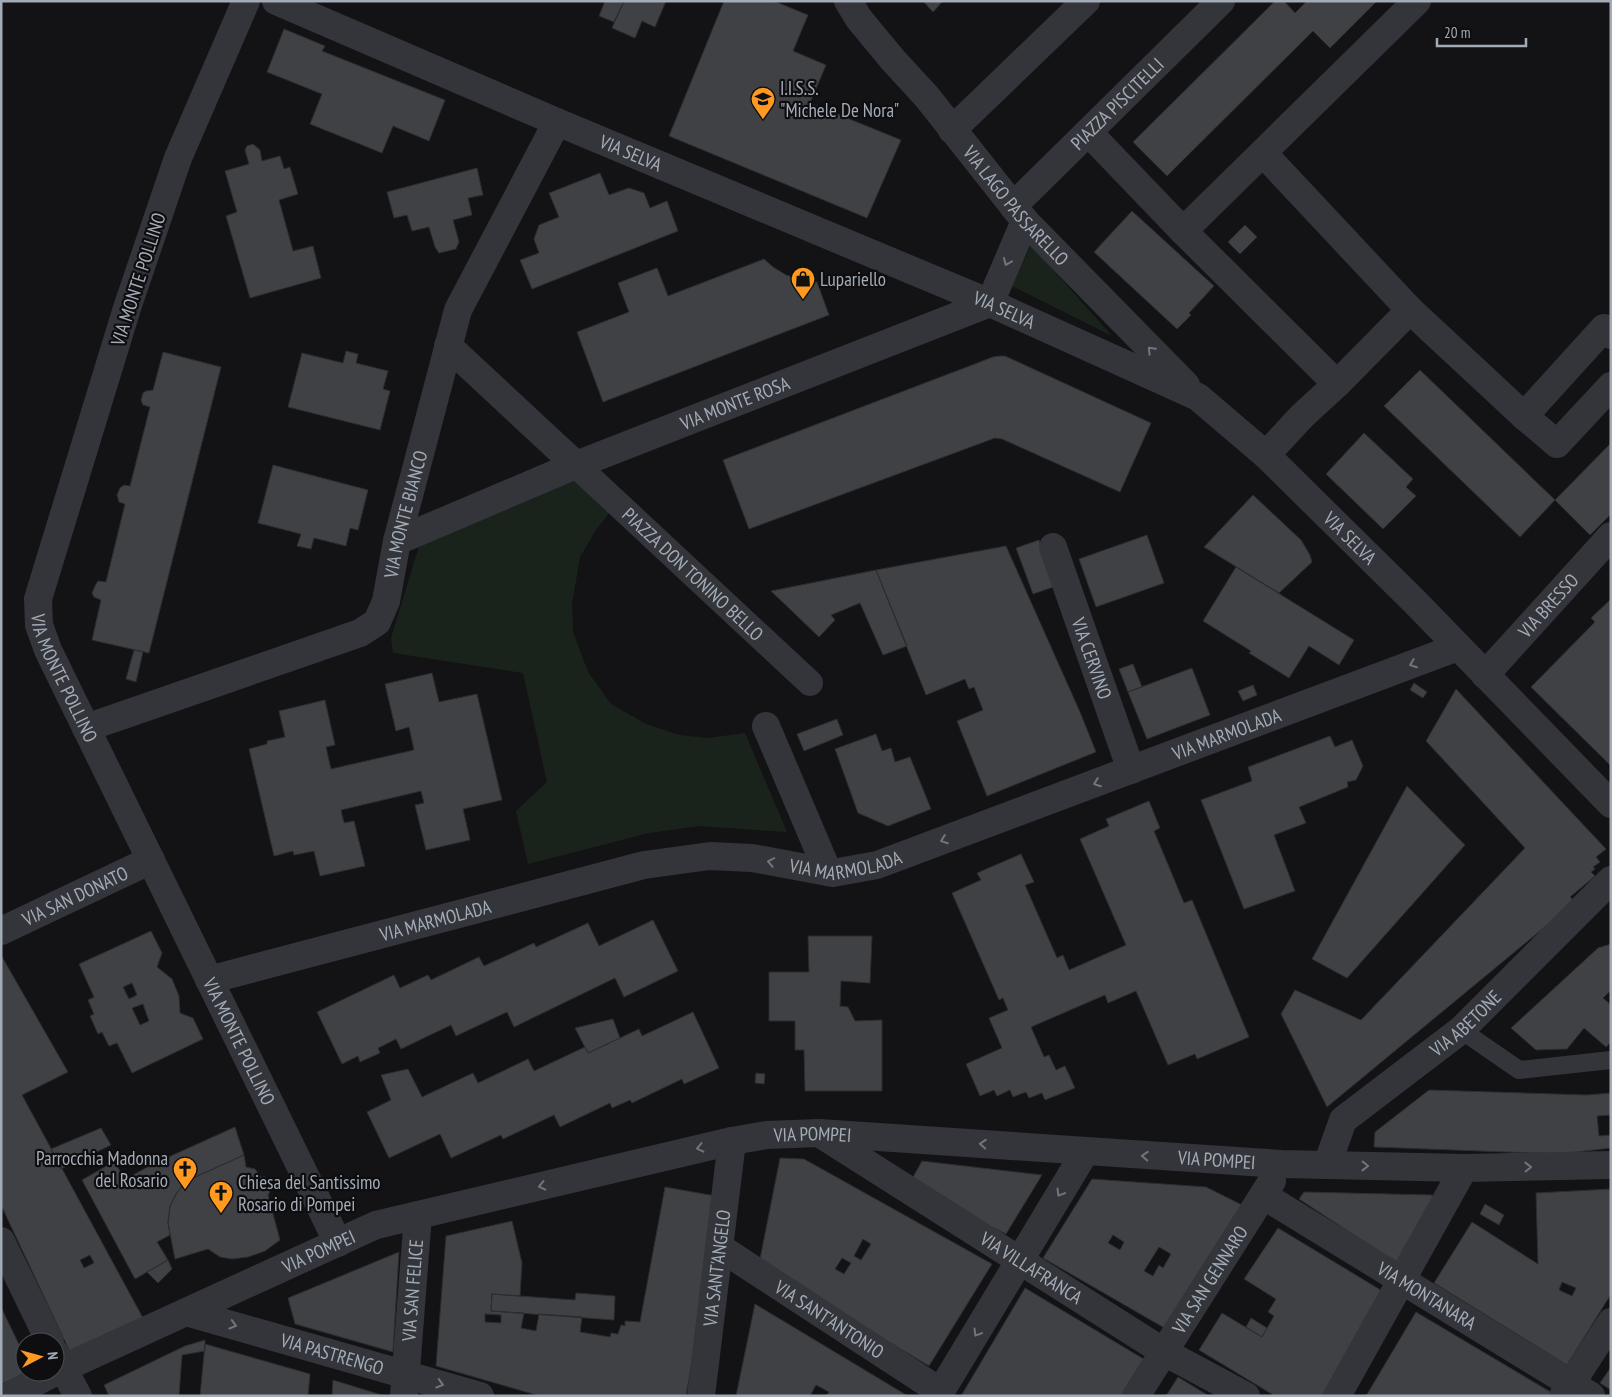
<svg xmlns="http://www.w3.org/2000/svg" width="1612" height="1397" font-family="'PT Sans Narrow',sans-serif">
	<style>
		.green { fill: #1a231b }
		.building { fill: #3f4145; stroke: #2c2d31; fill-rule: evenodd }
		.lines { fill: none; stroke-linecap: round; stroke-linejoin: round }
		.service { stroke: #33353a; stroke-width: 18 }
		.pedestrian { stroke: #33353a; stroke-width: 26 }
		.minor { stroke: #33353a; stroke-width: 28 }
		.oneway { stroke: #71767e }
		.labels { text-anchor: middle; stroke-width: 4.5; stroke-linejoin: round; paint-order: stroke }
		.poi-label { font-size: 19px; fill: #a3abb6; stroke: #0e0e10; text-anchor: start }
		.street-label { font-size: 19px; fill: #a3abb6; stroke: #0e0e10 }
	</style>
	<rect width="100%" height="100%" fill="#131315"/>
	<path class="green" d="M1031,245l81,91 -100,-50z
		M587,476l30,27 -21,27 -16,27 -8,47 1,28 15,40 23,32 35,20 33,11 29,3 37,-5 42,99 -88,-6 -50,7 -121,31 -12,-53 31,-29 -24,-109 -130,-20 -2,-15 28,-92z"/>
	<path class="building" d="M605,1h19l-10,21 -15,-6z
		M624,1h42l-11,26 -13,-6 -7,17 -23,-10z
		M724,1h50l34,14 -15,36 33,14 -16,38 91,37 -34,78 -198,-82z
		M923,1h20l-10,11z
		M1275,1h9l11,12 12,-12h70l-47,47 -17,-17 -146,145 -34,-34z
		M284,29l41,17 -3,5 123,49 -16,41 -36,-15 -11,27 -72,-29 12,-30 -55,-22z
		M253,144l7,6 2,11 18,-5 4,13 6,-2 8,27 -19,6 14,51 20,-5 8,32 -71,20 -24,-82 11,-4 -12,-41 24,-7 -4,-14 2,-4z
		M477,168l6,27 -15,3 4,17 -19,5 6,22 -3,7 -17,4 -4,-6 -6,-20 -17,4 -5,-16 -13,3 -7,-26z
		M600,173l9,22 20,-7 15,5 6,15 17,-7 11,30 -146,58 -12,-29 19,-7 -5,-14 5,-14 20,-8 -10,-24z
		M1132,211l82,75 -25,27 2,2 -14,14 -83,-77z
		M1245,225l12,12 -17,17 -12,-12z
		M764,259l9,8 13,8 19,6 12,1 12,33 -226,87 -26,-70 52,-20 -11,-29 39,-15 11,28z
		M346,351l12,3 -2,9 32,8 -5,18 7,2 -10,39 -92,-23 14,-54 41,10z
		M163,352l58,15 -72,286 -57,-13 9,-40 -7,-3 -2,-4 4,-9 2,-3 8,1 19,-78 -6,-2 -2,-7 3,-7 4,-3 6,1 20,-79 -7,-2 -2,-5 2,-7 3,-2 7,-1z
		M1000,356h5l146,67 -31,69 -118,-53 -7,-1 -246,91 -26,-69 270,-103z
		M1420,370l135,130 -35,37 -136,-131z
		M1364,433l49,46 -7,8 10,9 -33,33 -57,-55z
		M1611,443v71l-21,21 -35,-35z
		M273,465l95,25 -10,40 -8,-2 -4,18 -32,-8 -3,11 -14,-3 4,-12 -43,-11z
		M1253,495l48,45 9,15 2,7 -33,31 -75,-46z
		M1147,535l17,48 -68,24 -17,-48z
		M1039,540l17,46 -23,8 -17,-46z
		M1006,546l74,166 16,40 -109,44 -30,-75 26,-11 -9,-23 -5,2 -4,-10 -39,16 -50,-125z
		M1236,567l118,73 -15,25 -30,-19 -20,32 -40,-25 2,-2 -48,-30z
		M876,570l31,76 -24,9 -23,-52 -29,12 4,5 -16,17 -48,-46z
		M1611,599v167l-80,-79 64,-65 -4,-4z
		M134,650l9,2 -7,30 -10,-3z
		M1133,664l9,23 -14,5 -9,-23z
		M1192,668l18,47 -63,24 -19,-47z
		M432,673l7,29 38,-8 25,106 -39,9 7,31 -44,10 -11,-45 9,-2 -3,-12 -80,19 3,13 10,-2 11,45 -45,10 -6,-25 -20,4 -1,-4 -19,5 -25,-107 18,-5v-3l18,-4 -6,-26 46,-11 10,45 -9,2 5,22 83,-19 -5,-23 -13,4 -11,-47z
		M1414,683l13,9 -4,6 -13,-8z
		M1253,685l4,10 -14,6 -5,-10z
		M1456,689l150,160 -10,8 4,5 -7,5 2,2 -4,3 4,4 -25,21 5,5 -248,205 -46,-93 14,-24 66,30 164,-172 -99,-107z
		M837,719l6,16 -39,16 -7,-17z
		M876,734l6,17 9,-3 4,14 15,-5 21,52 -43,17 -30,-13 -23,-64z
		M1330,736l5,11 17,-7 11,26 -7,14 -9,2 1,5 -49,20 7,16 -32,12 21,56 -51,18 -43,-109 51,-19 -4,-14z
		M1407,786l58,59 -118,133 -35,-19z
		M1149,801l11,27 -6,3 30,72 8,-3 57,137 -52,22 -2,-5 -27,11 -32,-74 -28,12 -3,-8 -74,32 13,30 5,-2 7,15 9,-4 10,22 -30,12 -3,-7 -13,5 -3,-6 -13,5 -3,-7 -13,6 -3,-6 -14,6 -14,-32 36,-16 -13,-30 19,-8 -5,-12 -4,2 -47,-107 29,-13 -4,-7 44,-19 13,28 -9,3 32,73 6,-3 6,15 57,-25 -46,-106 29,-13 -3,-7z
		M653,920l25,51 -54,26 -9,-19 -101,49 -7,-15 -51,24 -5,-11 -50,24 -5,-10 -18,9 2,5 -20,9 -2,-6 -16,8 -25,-52 77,-37 6,13 28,-13 3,5 48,-23 5,9 50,-23 2,4 52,-24 11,23z
		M151,931l11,22 -5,14 15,12 7,17 1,17 13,5 10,21 -71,34 -15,-30 -8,3 -7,-14 -4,2 -8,-18 4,-2 -6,-14 6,-3 -15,-33zM132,983l5,12 -8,4 -6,-12zM143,1004l6,17 -9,4 -8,-17z
		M808,936h64l-2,47 -29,-2 -1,25 8,1 7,14 27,-1v71h-77l-1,-41h-9v-29h-26v-49h40z
		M1611,944v46l-8,8 8,7v37l-5,5 -22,-19 -17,21 -31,1 -25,-22 87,-80z
		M1,955l67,117 -46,23 121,223 -73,34 -69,-147zM90,1255l4,8 -10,5 -4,-8z
		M693,1012l26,56 -35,16 -2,-5 -50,24 -2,-3 -18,8 -2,-5 -50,24 -6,-12 -51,24 -2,-4 -50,23 -11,-24 -51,24 -22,-46 24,-12 -10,-25 27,-6 14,28 51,-24 5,10 50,-24 6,12 51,-24 3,6 51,-24 3,7z
		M613,1019l7,19 -32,15 -13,-25z
		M756,1073l9,1 -1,10 -9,-1z
		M1429,1090l158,5 24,-2v22l-14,1 2,20 12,-1v13l-52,6 -185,-7 1,-15z
		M235,1127l9,28 -51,23 -10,7 -7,9 -6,12 -2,17 2,12 -13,7 11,18 -33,19 -53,-99 33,-19 9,19 29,-16z
		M101,1128l10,17 -50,24 -10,-20z
		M244,1155l2,12 9,2 7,9 2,-2 7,9 3,-1 -6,11 12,45 -15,11 -17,6 -16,2 -12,-2 -12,-8 -33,10 -7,-36 2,-17 6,-12 7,-9 10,-7z
		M780,1158l24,1 188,105 -63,102 -170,-102zM863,1239l8,5 -10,16 -7,-4zM842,1258l9,5 -7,11 -9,-5z
		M922,1161l120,14 -36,59 -98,-48z
		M1092,1179l114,8 42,21 -80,122 -125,-72zM1113,1235l11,7 -4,8 -12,-7zM1159,1247l12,7 -8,14 -4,-3 -6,11 -9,-5z
		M665,1187l56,10 -35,199h-146l-104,-30 10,-130 66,-15 10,42 -2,33 -28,-2 -1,17 33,2 -3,15 15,3 3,-17 43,3 -2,15 30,5 1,-4 7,1 3,-9 4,1v-5l15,1zM485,1314l16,1v8l-16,-1z
		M1611,1189v105l-44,71 -133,-82 38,-61 66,42 -2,-71zM1562,1282l14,6 -4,8 -13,-6z
		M1304,1192l128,3 11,8 -42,63 -102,-67z
		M1485,1204l19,11 -5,10 -19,-11z
		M1278,1228l106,64 -62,104h-47l-76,-46 23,-37 40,24 12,-21 -6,-4 8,-13 -32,-20z
		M399,1252l-6,100 -98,-28 -7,-26z
		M168,1260l4,9 -14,14 -11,-11z
		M1025,1288l122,73 -23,35h-163z
		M576,1293l39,3 -1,24 -123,-9 1,-17 83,6z
		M755,1304l153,92h-82l3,-4 -13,-7 -6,11h-74z
		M1,1307l24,50v15h5l-29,12z
		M1416,1312l138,82 -1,2h-187z
		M1251,1318l16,10 -5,9 -16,-10z
		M205,1340v11l-23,4 -3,41h-70l-5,-11 81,-39z
		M205,1344l105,30 -2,22h-108z
		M1611,1367v23l-11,-7z
		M1178,1377l31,19h-43z
		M333,1380l52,16h-53z"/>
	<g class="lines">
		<path class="service" d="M1461,1030l58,40 92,-10"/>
		<path class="pedestrian" id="s1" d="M576,465l234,218"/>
		<g class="minor">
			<path id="s2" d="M246,1l-68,157 -51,150 -89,291 1,26 9,25 290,593"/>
			<path id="s3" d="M276,1l281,121 433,181 208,94 68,58 148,146 197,203"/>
			<path id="s4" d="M848,1l11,18 34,41 34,37 98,124 161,164"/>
			<path d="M952,130l134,-129"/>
			<path d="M1088,132l95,99 154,153"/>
			<path d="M1263,153l147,157 114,106"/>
			<path id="s5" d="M1013,206l208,-205"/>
			<path d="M1183,231l234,-230"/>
			<path d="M1611,335l-7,-7 -80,88 33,28 54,-58"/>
			<path d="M448,346l128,119"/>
			<path d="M1266,455l36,-39 35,-32 73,-74"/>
			<path id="s6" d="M397,541l179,-76 414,-162 35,-82"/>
			<path id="s7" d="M1053,547l78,223"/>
			<path id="s8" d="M1485,675l126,-139"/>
			<path d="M766,726l62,146"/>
			<path id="s9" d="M86,728l274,-95 17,-11 9,-21 11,-60 61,-231 99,-188"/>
			<path id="s10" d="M1,931l150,-71"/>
			<path id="s11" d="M209,980l435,-115 66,-9 42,2 81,15 44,-8 581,-218"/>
			<path id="s12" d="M822,1135l342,217 82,44"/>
			<path id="s13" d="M1327,1165l16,-45 118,-90 150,-150"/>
			<path id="s14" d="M1264,1196l327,200"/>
			<path d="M1,1241l49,101"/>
			<path id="s15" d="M719,1247l222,145"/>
			<path id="s16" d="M186,1312l294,84"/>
			<path d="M55,1353l23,43"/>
			<path id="s17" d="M55,1372l321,-147 356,-84 35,-6 52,-2 462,31 183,4 147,-3"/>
			<path d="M9,1396l46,-24"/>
			<path id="s18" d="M404,1396l14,-181"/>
			<path id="s19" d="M701,1396l31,-255"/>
			<path d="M938,1396l147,-244"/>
			<path id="s20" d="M1136,1396l136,-215"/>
			<path d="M1337,1396l127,-228"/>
			<path d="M1563,1396l48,-74"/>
		</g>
	</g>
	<defs><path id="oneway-chevron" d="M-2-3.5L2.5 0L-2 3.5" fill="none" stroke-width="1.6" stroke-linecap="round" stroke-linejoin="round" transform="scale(1.25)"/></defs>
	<g class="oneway">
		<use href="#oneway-chevron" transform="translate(1007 262) rotate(113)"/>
		<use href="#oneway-chevron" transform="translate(1151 350) rotate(-134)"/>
		<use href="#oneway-chevron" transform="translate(1413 664) rotate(159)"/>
		<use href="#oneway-chevron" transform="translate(1097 783) rotate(159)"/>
		<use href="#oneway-chevron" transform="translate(944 840) rotate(159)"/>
		<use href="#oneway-chevron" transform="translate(771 862) rotate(-169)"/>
		<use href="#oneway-chevron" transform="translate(983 1144) rotate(-176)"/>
		<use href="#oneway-chevron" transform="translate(700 1148) rotate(167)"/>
		<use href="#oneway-chevron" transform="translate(1145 1156) rotate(-176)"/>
		<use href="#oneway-chevron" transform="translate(1365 1166) rotate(1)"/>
		<use href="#oneway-chevron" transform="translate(1528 1167) rotate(-1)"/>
		<use href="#oneway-chevron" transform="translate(542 1186) rotate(167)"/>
		<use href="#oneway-chevron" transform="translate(1060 1193) rotate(121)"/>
		<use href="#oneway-chevron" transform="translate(233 1325) rotate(16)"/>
		<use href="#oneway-chevron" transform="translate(977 1333) rotate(121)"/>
		<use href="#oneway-chevron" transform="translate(440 1384) rotate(16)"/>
	</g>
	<defs>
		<symbol id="school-pin" viewBox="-11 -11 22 30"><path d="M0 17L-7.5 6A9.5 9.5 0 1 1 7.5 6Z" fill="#ff9920" stroke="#0e0e10"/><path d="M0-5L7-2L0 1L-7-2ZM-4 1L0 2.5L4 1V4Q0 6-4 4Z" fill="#111"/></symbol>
		<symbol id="shop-pin" viewBox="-11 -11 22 30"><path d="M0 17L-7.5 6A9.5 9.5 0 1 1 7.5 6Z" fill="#ff9920" stroke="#0e0e10"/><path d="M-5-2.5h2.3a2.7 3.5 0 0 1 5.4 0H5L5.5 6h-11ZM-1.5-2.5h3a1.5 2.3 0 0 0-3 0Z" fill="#111"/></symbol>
		<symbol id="church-pin" viewBox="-11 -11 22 30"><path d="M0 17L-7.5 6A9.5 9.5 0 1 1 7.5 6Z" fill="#ff9920" stroke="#0e0e10"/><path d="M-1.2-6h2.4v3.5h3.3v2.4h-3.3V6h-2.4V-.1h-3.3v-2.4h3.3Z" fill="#111"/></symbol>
	</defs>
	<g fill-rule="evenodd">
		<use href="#school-pin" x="749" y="85" width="28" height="38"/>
		<use href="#shop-pin" x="789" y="265" width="28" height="38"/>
		<use href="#church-pin" x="171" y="1155" width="28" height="38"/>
		<use href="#church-pin" x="207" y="1179" width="28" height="38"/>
	</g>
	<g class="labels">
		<g class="poi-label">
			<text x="780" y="95">I.I.S.S.<tspan x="780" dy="22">"Michele De Nora"</tspan></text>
			<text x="820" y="286">Lupariello</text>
			<text x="168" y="1165" text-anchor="end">Parrocchia Madonna<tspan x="168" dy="22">del Rosario</tspan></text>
			<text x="238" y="1189">Chiesa del Santissimo<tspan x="238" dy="22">Rosario di Pompei</tspan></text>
		</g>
		<g class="street-label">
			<text dy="7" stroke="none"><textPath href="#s5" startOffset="146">PIAZZA PISCITELLI</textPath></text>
			<text dy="7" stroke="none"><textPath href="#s3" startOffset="386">VIA SELVA</textPath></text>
			<text dy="7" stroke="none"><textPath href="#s4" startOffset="265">VIA LAGO PASSARELLO</textPath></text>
			<text transform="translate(138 279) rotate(-72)" y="7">VIA MONTE POLLINO</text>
			<text dy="7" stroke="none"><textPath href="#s3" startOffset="791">VIA SELVA</textPath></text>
			<text dy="7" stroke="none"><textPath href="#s6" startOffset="365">VIA MONTE ROSA</textPath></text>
			<text dy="7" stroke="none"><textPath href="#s9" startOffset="422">VIA MONTE BIANCO</textPath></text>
			<text dy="7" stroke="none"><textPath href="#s3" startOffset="1211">VIA SELVA</textPath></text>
			<text dy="7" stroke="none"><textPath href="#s1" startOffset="160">PIAZZA DON TONINO BELLO</textPath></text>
			<text dy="7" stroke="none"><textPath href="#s8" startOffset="94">VIA BRESSO</textPath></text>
			<text dy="7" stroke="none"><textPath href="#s7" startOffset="118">VIA CERVINO</textPath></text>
			<text dy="7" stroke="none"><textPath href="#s2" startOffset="718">VIA MONTE POLLINO</textPath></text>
			<text dy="7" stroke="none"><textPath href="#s11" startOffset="1059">VIA MARMOLADA</textPath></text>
			<text dy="7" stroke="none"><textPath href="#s11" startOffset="654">VIA MARMOLADA</textPath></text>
			<text dy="7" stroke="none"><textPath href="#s10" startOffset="82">VIA SAN DONATO</textPath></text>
			<text dy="7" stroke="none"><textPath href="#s11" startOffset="234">VIA MARMOLADA</textPath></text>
			<text dy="7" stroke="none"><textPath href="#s13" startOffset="204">VIA ABETONE</textPath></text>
			<text dy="7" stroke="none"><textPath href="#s2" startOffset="1122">VIA MONTE POLLINO</textPath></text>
			<text dy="7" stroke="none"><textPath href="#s17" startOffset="800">VIA POMPEI</textPath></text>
			<text dy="7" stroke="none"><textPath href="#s17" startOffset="1205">VIA POMPEI</textPath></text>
			<text dy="7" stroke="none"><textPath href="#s17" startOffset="290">VIA POMPEI</textPath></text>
			<text dy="7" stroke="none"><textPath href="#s19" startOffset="129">VIA SANT'ANGELO</textPath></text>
			<text dy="7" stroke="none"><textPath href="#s12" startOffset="248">VIA VILLAFRANCA</textPath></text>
			<text dy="7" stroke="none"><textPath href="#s20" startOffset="138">VIA SAN GENNARO</textPath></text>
			<text dy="7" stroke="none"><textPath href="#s18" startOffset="106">VIA SAN FELICE</textPath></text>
			<text dy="7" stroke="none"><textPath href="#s14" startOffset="191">VIA MONTANARA</textPath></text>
			<text dy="7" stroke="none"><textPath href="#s15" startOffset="132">VIA SANT'ANTONIO</textPath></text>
			<text dy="7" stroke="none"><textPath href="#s16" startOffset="152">VIA PASTRENGO</textPath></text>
		</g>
	</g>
	<rect width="1612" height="1397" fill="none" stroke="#a3abb6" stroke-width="5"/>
	<g transform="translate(40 1357) rotate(84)"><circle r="24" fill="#0e0e10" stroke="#4a4d52"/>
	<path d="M0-4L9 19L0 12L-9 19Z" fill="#ff9920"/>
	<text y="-8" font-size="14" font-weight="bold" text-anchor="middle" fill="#a3abb6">N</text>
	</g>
	<path d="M1437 38v8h89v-8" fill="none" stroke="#a3abb6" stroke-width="2.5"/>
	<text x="1444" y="38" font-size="15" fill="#a3abb6" stroke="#0e0e10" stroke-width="4" paint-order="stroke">20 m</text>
</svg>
